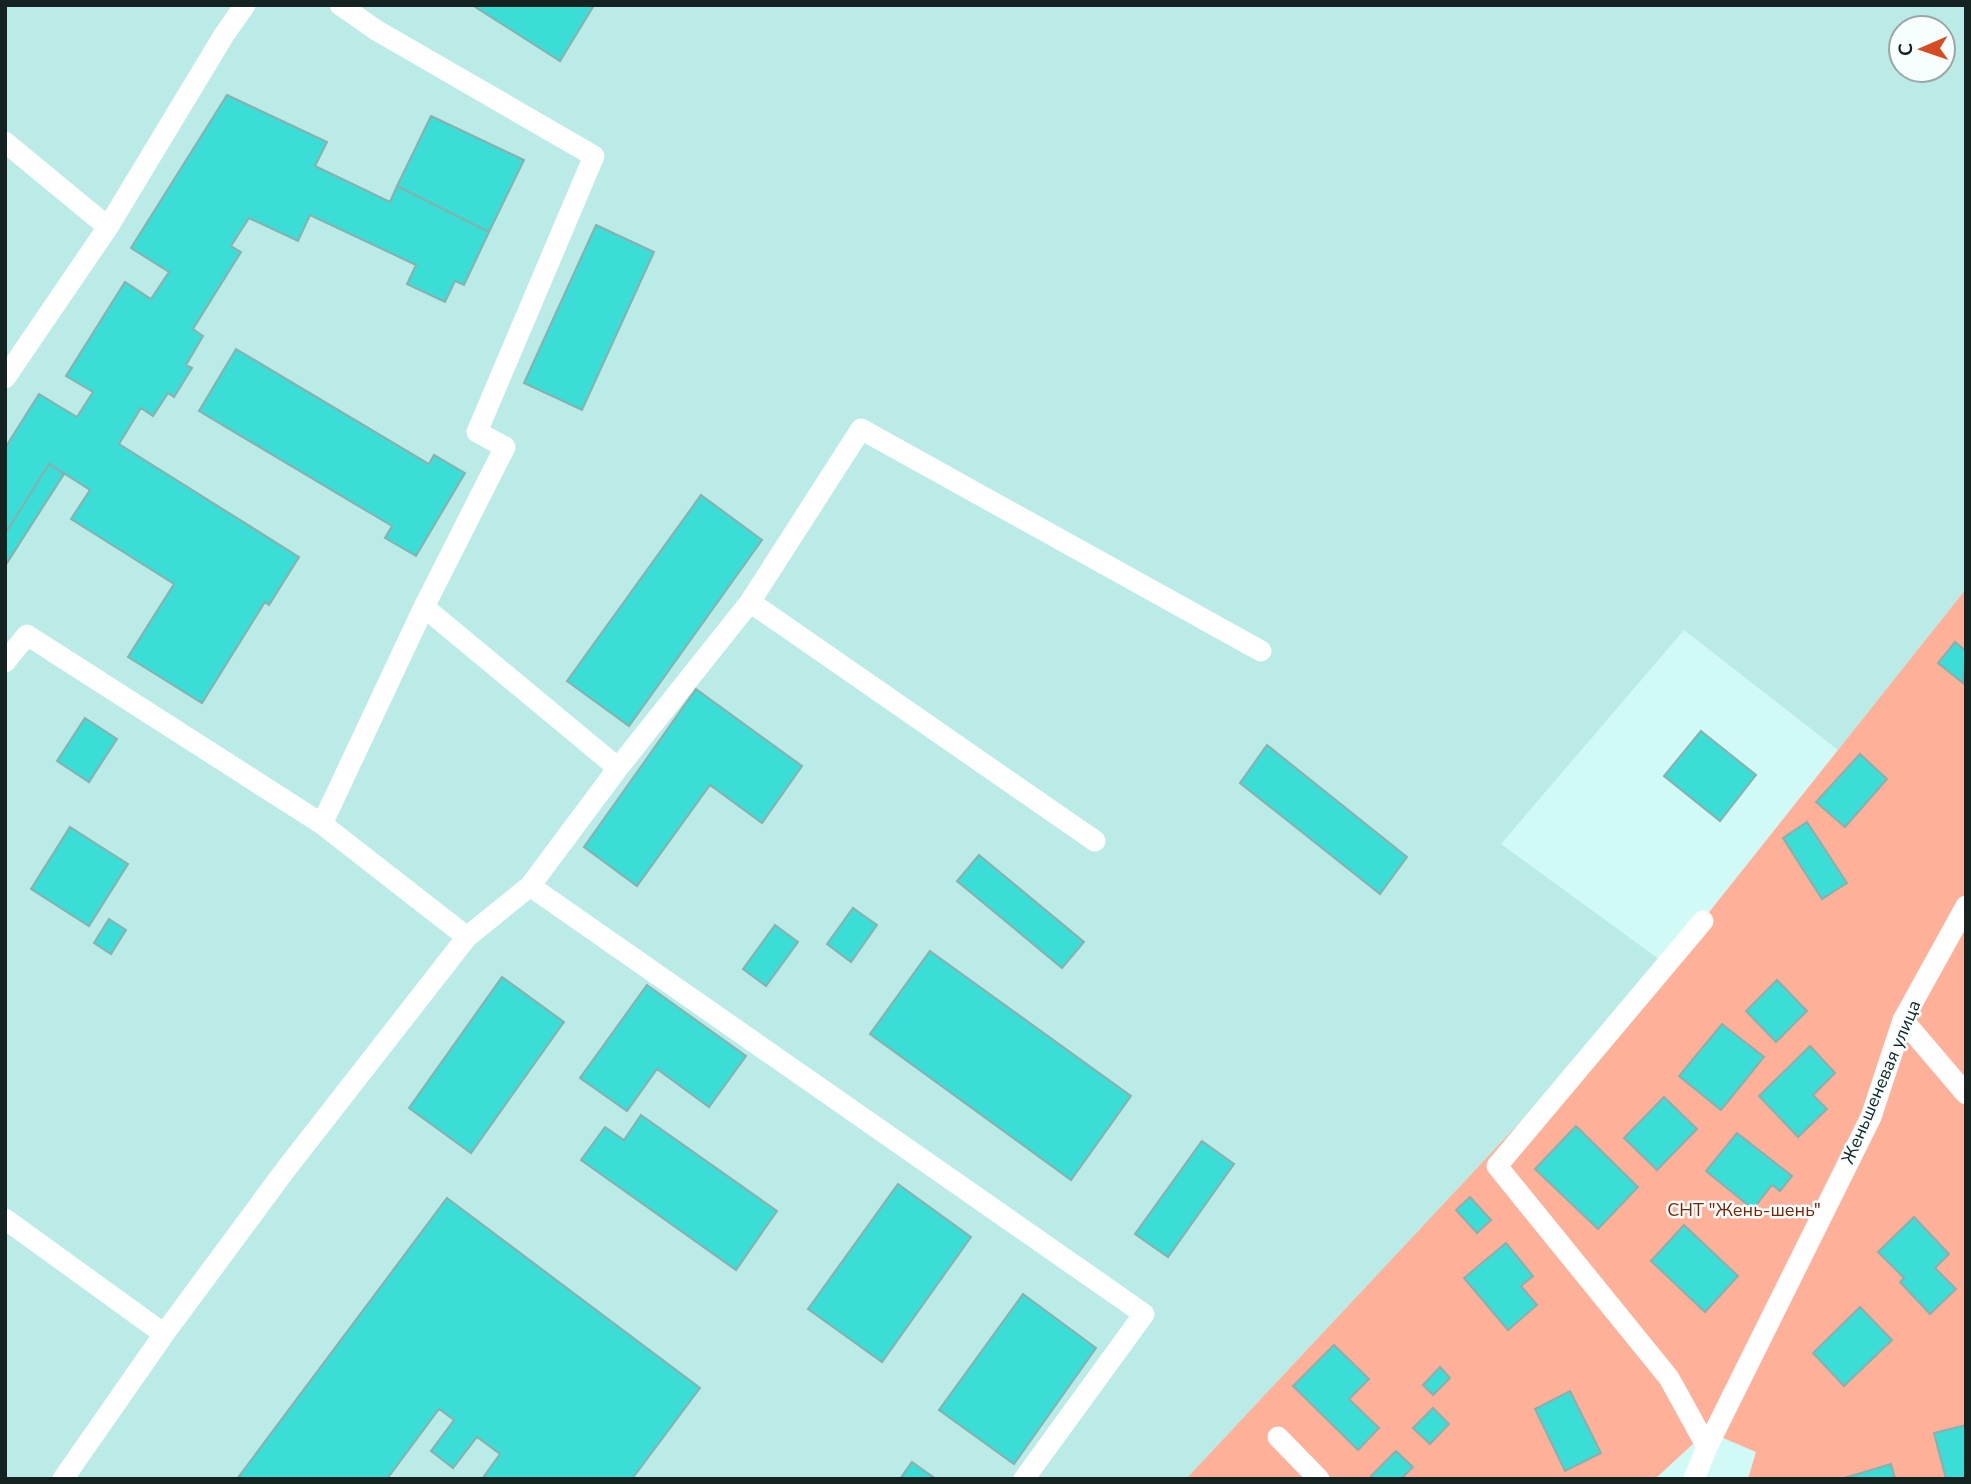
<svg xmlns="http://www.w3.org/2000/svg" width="1971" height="1484" font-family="'Nunito Sans',sans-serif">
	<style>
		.built { fill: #baebe7; fill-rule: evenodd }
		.green { fill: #feb099 }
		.building { fill: #3bded6; stroke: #8aafac; stroke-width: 2 }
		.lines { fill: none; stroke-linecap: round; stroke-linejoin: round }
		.lane { stroke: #fff; stroke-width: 21 }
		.labels { text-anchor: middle; stroke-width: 5; stroke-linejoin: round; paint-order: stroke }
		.street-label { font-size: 18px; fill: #142322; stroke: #f7fefe }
		.park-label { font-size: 18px; fill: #7b2304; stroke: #f7fefe }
	</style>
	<rect width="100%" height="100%" fill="#d1f9f5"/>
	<path class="built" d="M5,5h1961v584l-128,161 -154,-120 -183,214 166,121 -481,514h-1181zM1901,28h42v42h-42z"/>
	<path class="green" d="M1966,589v890h-218l8,-27 -49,-21 -52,48h-469l481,-514z"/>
	<path class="building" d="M472,5h119l2,2 -33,54z
		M227,95l100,47 -12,24 75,36 7,-16 92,46 -25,53 -9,-4 -10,21 -38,-18 9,-19 -106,-50 -12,26 -49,-23 -18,28 10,6 -48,77 10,7 -17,29 6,3 -18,29 -6,-4 -15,23 -12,-8 -22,36 180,113 -30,48 -4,-3 -63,101 -74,-46 46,-73 -103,-65 19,-29 -41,-26 -44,70v-86l34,-54 38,23 16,-25 -27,-16 59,-94 26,17 18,-27 -38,-24z
		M431,116l93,44 -35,72 -92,-46z
		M596,225l58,27 -72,158 -58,-27z
		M236,349l193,115 5,-9 31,18 -49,83 -31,-18 7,-12 -193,-115z
		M49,464l15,10 -59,92v-32z
		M701,495l61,45 -133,186 -62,-45z
		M1955,642l11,9 -3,32 -25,-20z
		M696,689l106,77 -40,57 -52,-38 -73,101 -53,-39z
		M85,718l32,21 -28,43 -32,-21z
		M1701,731l55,44 -36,46 -56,-45z
		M1267,745l140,112 -27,37 -140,-111z
		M1860,754l27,25 -42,48 -29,-25z
		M1807,822l40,61 -25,16 -39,-61z
		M70,827l58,37 -39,62 -58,-37z
		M979,855l105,87 -22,26 -105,-87z
		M853,908l24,17 -26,37 -24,-18z
		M109,919l17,11 -15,24 -17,-11z
		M775,925l23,17 -32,44 -23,-17z
		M930,951l201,145 -60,84 -201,-146z
		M502,977l62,45 -93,131 -62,-45z
		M1777,980l30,31 -31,31 -30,-31z
		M647,985l99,71 -37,51 -52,-38 -30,42 -47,-33z
		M1722,1024l42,33 -43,53 -42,-34z
		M1810,1046l25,27 -22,22 14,14 -29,28 -39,-41z
		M1664,1097l33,32 -40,41 -33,-32z
		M641,1115l136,96 -41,59 -155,-110 24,-33 19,13z
		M1576,1126l62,61 -40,42 -63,-60z
		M1737,1133l55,43 -12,15 -8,-6 -19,24 -47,-38z
		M1202,1141l32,23 -66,93 -33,-23z
		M898,1184l73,53 -89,125 -74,-53z
		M1470,1197l21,23 -14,13 -21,-23z
		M447,1198l253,190 -68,91h-150l18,-25 -23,-17 -24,31 -22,-17 23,-31 -15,-11 -52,70h-150z
		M1914,1217l35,37 -14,14 21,21 -26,25 -30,-32 4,-4 -26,-26z
		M1684,1225l54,51 -33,36 -54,-51z
		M1506,1243l27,33 -12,10 16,19 -29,25 -44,-52z
		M1023,1294l73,54 -82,116 -75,-54z
		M1860,1307l32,33 -48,46 -31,-33z
		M1334,1345l35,34 -20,20 30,29 -21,22 -65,-64z
		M1440,1367l10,11 -17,17 -10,-10z
		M1570,1391l31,62 -36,18 -30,-62z
		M1433,1408l16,16 -19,20 -17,-16z
		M1966,1425v54h-20l-12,-46z
		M1396,1451l17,16 -12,12h-27l-3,-3z
		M912,1462l24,17h-36z
		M1891,1464l4,15h-54z"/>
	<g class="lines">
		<path class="lane" d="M5,142l103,85
			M5,378l103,-151 116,-192 21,-30
			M424,607l194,161
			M5,662l22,-27 295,189 145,113
			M322,824l102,-217 81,-160 -28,-15 117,-276 -218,-126 -36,-25
			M1095,841l-345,-239 111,-173 400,222
			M530,886l614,428 -120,165
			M1703,921l-206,245 172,212 38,69
			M1903,1020l63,74
			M5,1219l159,115
			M1278,1437l41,42
			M63,1479l101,-145 122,-165 181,-232 63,-51 88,-118 132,-166
			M1694,1479l13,-32 164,-330 32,-97 63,-114"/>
	</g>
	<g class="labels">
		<g class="street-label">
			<text transform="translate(1881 1082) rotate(-67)" y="6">Женьшеневая улица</text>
		</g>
		<g class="park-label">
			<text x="1744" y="1216">СНТ "Жень-шень"</text>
		</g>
	</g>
	<rect width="1971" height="1484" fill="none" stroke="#142322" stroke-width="14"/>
	<g transform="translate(1922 49) rotate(268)"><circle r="33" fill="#f7fefe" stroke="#9ca6a6" stroke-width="2"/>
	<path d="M0-5L12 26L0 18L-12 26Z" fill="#d44c20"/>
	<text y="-10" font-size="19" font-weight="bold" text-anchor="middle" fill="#142322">С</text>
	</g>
</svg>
